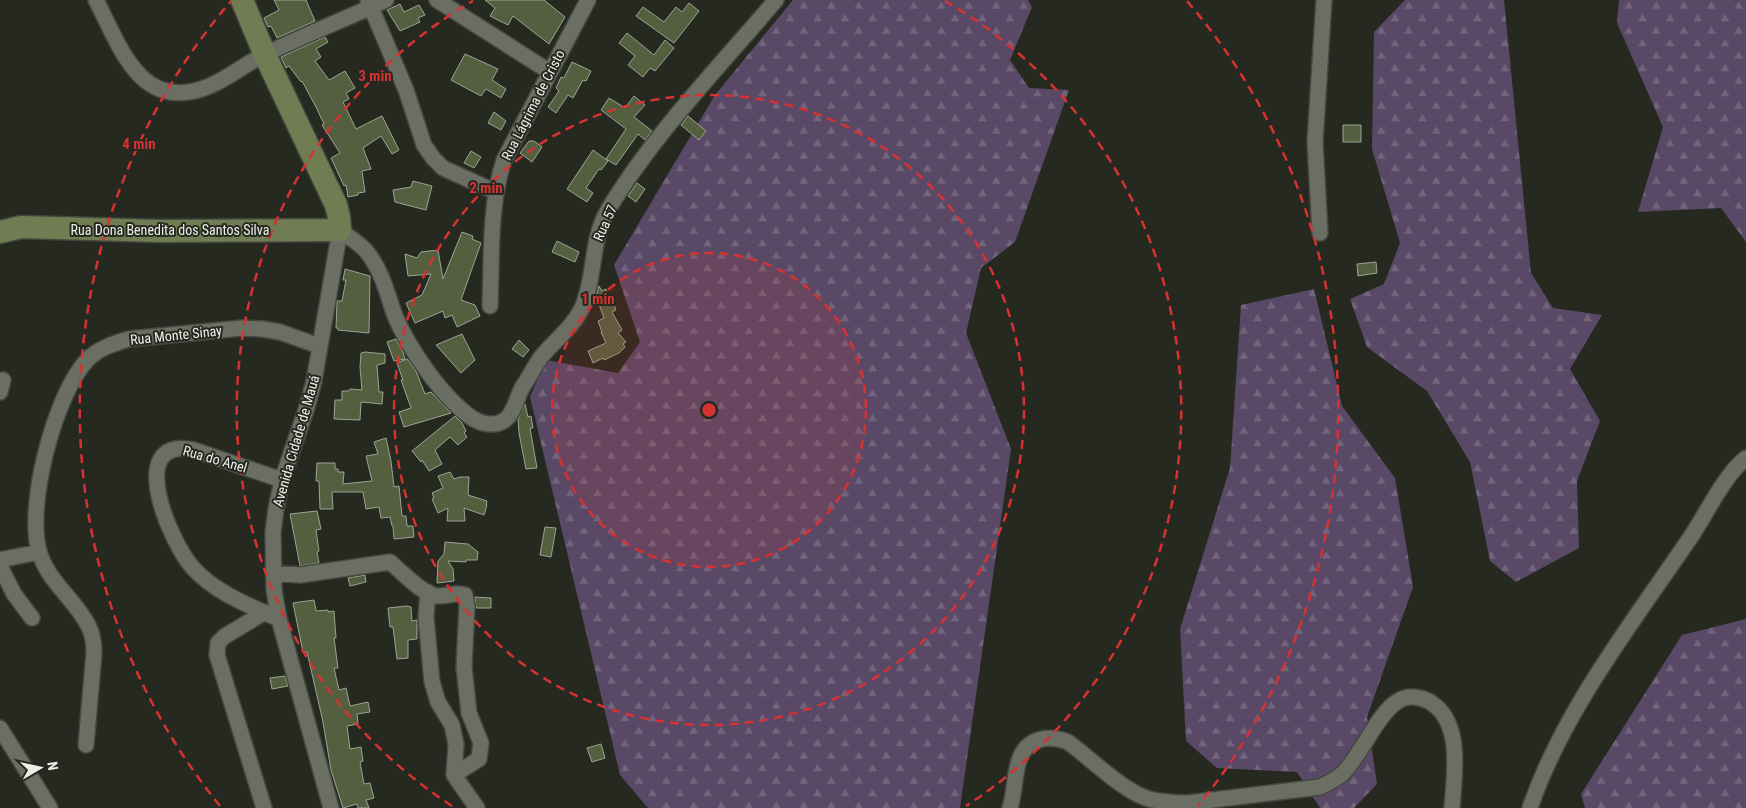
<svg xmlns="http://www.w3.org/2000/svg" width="1746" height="808" font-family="'Roboto Condensed',sans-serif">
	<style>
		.forest { fill: url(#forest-firs) }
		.building { fill: #545f3f; stroke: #9ea396 }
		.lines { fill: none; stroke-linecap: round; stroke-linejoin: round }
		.street-casing { stroke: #44473f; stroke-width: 18 }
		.secondary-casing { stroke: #44473f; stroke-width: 25 }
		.street { stroke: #6b6f63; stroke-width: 15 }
		.secondary { stroke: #707c52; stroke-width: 22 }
		.ring { fill: none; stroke: #d73232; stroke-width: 2.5; stroke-dasharray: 9 6 }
		.labels { text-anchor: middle; stroke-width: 4; stroke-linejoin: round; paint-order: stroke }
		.street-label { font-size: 14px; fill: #ecefe8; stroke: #26291f }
		.centre { fill: #d73232; stroke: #26291f; stroke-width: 2.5 }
		.ring-label { font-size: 15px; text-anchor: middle; font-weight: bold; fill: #d73232; stroke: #26291f; stroke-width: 4; stroke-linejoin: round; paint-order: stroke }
	</style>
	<defs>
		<pattern id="forest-firs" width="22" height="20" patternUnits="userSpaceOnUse" patternTransform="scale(1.25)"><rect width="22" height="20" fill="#594966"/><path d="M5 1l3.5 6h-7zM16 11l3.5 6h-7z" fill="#71647c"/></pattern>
	</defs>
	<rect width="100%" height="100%" fill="#26291f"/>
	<path class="forest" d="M793,0h235l4,7 -22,53 19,28 40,2 -54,152 -34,26 -15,65 45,116 -51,359h-312l-28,-33 -90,-378 16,-37 72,13 22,-31 -26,-77 101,-170z
		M1405,0h99l27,273 22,35 49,7 -32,54 30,52 -23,60 2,67 -63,34 -26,-21 -20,-99 -43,-71 -60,-44 -17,-48 34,-15 16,-41 -28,-94 2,-117z
		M1619,0h127v242l-25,-34 -83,4 25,-85 -46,-104z
		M1314,289l28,117 53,72 18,109 -46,130 10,67 -23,24h-34l-23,-36 -80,-4 -31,-27 -6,-112 50,-161 11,-163z
		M1746,619v189h-161l-4,-14 101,-159z"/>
	<path class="building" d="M274,0h32l9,21 -38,17 -6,-12 -3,1 -4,-9 15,-8z
		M485,0h59l21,17 -16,27 -36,-28 -5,9 -18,-9 5,-8z
		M689,3l10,8 -25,32 -38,-27 7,-9 21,15 12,-15 6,5z
		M400,4l4,8 15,-7 6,10 -7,3 2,4 -20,9 -13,-21z
		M627,33l27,22 11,-15 9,8 -19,23 -5,-3 -7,9 -15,-12 7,-9 -16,-13z
		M325,37l3,5 -12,7 5,8 -6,4 14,19 16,-9 10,17 -9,5 3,6 -6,3 13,27 26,-13 17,34 -7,4 -11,-18 -18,12 8,21 -9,2 3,21 -7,1v2l-10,2 -2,-12 -2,1 -13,-28 9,-5 -18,-28 2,-1 -8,-17 -14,-26 -1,1 -12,-16 -3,2 -5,-11z
		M465,54l33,15 -6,11 14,9 -5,9 -15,-9 -5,7 -30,-16z
		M572,62l19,9 -5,10 -3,-1 -10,18 -5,-3 -12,18 -8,-6 11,-16 -3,-3 5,-11 3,1z
		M634,96l11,9 -11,12 18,14 -7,9 -7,-6 -22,31 -10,-6 20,-30 -25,-19 8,-12 16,10z
		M494,112l12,9 -5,9 -13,-7z
		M688,116l18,15 -7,9 -18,-15z
		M1343,125h18v17h-18z
		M529,141h5l8,6 -10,15 -12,-9z
		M593,150l15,11 -7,9 -2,-1 -13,19 7,5 -6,9 -20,-13z
		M471,151l10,6 -7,11 -10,-5z
		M413,181l19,5 -6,24 -31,-8 -2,-12 18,-3z
		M637,183l8,6 -9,13 -8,-6z
		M462,232l11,4 -1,3 9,4 -20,57 14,5 5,11 -23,11 -5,-12 -7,3 -2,-7 -28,12 -9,-20 16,-8 9,-21 -23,2 -3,-22 12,4 4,-6 17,-2 5,29z
		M557,241l22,11 -4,10 -23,-10z
		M1376,262l1,11 -19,3 -1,-12z
		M345,269l25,7 -1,57 -31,-3v-2h-2l1,-27h5l4,-21h-3z
		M599,286l3,5 4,-2 3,11 3,-2 4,12 -4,2 10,18 -4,3 8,9 -3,2 2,3 -6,6 -15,7 -1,-2 -10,5 -5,-12 18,-8 -5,-11h1l-4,-11 6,-3 -8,-22z
		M462,334l13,26 -14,13 -25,-28z
		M396,339l7,13 2,7 -11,2 -7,-19z
		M519,340l10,10 -6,7 -11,-8z
		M365,352l20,2v9l-8,2 2,27h4l-1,12 -21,-2 -1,18 -26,-1 1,-19h7v-9h7l1,-2 12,1 -2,-23 1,-14z
		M407,359l9,12 9,23 6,-2 20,21 -47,14 -5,-15 12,-4 -10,-28h2l-6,-17z
		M525,404l3,13 3,-1 2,12h-3l7,40 -11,1 -7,-36 -1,-14z
		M455,416l7,7 4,8 -2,2 3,4 -9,8 -8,-8 -15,13 7,14 -13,7 -7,-11 -1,2 -9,-11z
		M386,438l5,23 3,26 5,-1 3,30h4l1,10h6l1,11 -20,2 -1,-13h-1l-2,-9 -9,1 -2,-11 -13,2 -3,-17h-31l1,17h-13l-1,-28h-3l1,-18h18v6h3v3h6l-1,12 29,-3 -6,-25 12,-2 -4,-12z
		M450,472l4,7 6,-2h9l-1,18 19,6 -1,4h1l-3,10 -20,-7 1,13h-18l1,-13 -10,5 -6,-14 2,-1 -2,-5 11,-5 -5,-12z
		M317,511l4,18 -5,1 3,21 -2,1 2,11 -19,3 -10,-52z
		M545,527l11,1 -5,29 -11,-2z
		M445,542l23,2 10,8 -1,8h-11v2l-18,-1 5,8 1,12 -17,2 1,-22 6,-7z
		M365,575l1,7 -16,4 -2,-8z
		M475,597l16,1v10h-15z
		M314,600l2,11 12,-1v2l6,-1 2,27h-2l4,30h-4l5,22 7,-2 4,18 18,-4 2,10 -13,2 1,10 -11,2 3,23 11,-2 2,14 -3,1 4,22 6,-1 4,15 -8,2 3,8h-11l-1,-4 -14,4 -12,-38 -8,-48 -16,-70h-4l-10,-49z
		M407,606l4,1 1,14 5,-1v19l-9,1v18l-11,1 -4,-32h-3l-2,-19z
		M285,676l3,10 -16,3 -2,-11z
		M601,744l4,14 -13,4 -5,-14z"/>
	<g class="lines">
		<defs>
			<path id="street" d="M96,0c24,46 44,113 111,87 19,-7 35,-21 53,-30 41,-21 84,-37 126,-57
				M368,0l38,90 18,55 9,13 10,10 53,24
				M437,0l113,72
				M1320,233l-5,-91 9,-142
				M490,306c2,-48 -1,-101 14,-146l84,-160
				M0,392l3,-12
				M0,560l39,-8
				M0,566l14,28 18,24
				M274,573l26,2 90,-13c11,9 34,34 48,34 11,0 16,-4 27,-1l2,10 -3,62 5,46 12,30 -2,16 -25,16 23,33
				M428,592l-2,25 6,65 6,20 14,23 4,19 -2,31
				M279,619c-29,-13 -63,-26 -85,-50 -23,-24 -71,-134 0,-119l88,30
				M0,728l50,80
				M86,745l8,-92c0,-9 -1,-18 -5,-26 -13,-27 -42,-46 -50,-76 -13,-46 16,-158 49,-192 11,-11 27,-16 41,-20l113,-11 20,1 18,3 39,14
				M264,808l-47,-153 1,-12 7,-7 40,-24
				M331,808l-52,-189 -5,-29 -1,-58 3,-23 6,-29 25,-73 7,-26 26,-151c8,7 20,13 27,22 15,19 20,41 28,64 14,33 47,81 77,102 9,6 23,9 33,2 10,-8 12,-24 18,-34 7,-10 12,-21 19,-30 13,-16 31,-29 40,-48 14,-31 8,-67 26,-98 45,-75 111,-143 168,-210
				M1010,808c5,-15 4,-36 10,-50 8,-21 29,-23 48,-16 22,16 56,50 81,57 13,3 25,4 39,4l132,-16c8,-4 16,-7 23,-14 19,-19 34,-59 55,-72 10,-7 26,-4 35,3 30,21 21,73 19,104
				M1530,808c33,-97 103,-186 160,-270 16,-23 34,-63 56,-80"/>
			<path id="secondary" d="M0,232l21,-5 139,4 180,-1 -1,-13 -3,-12 -71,-150 -23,-55"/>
		</defs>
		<use href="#street" class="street-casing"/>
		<use href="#secondary" class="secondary-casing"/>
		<use href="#street" class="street"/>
		<use href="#secondary" class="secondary"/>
	</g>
	<circle cx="709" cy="410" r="157" fill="#d73232" fill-opacity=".12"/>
	<g class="ring">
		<circle cx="709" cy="410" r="157"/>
		<circle cx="709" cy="410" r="315"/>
		<path d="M452 806A472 472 0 0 1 473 1M945 1A472 472 0 0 1 966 806"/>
		<path d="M220 806A629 629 0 0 1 231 1M1187 1A629 629 0 0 1 1198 806"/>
	</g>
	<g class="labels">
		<g class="street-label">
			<text transform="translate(533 105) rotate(-63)" y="5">Rua Lágrima de Cristo</text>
			<text transform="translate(605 223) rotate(-66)" y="5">Rua 57</text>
			<text x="170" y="235">Rua Dona Benedita dos Santos Silva</text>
			<text transform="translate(176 335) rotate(-6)" y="5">Rua Monte Sinay</text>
			<text transform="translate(296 441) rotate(-74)" y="5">Avenida Cidade de Mauá</text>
			<text transform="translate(215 459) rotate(16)" y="5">Rua do Anel</text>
		</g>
	</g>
	<circle cx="709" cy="410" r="8" class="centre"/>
	<g class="ring-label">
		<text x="375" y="81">3 min</text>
		<text x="139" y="149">4 min</text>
		<text x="486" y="193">2 min</text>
		<text x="598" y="304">1 min</text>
	</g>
	<g transform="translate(40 768) rotate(81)" stroke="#26291f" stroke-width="4" paint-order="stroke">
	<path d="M0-4L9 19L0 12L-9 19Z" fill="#ecefe8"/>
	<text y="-8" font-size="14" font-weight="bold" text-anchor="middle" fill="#ecefe8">N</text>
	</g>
</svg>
